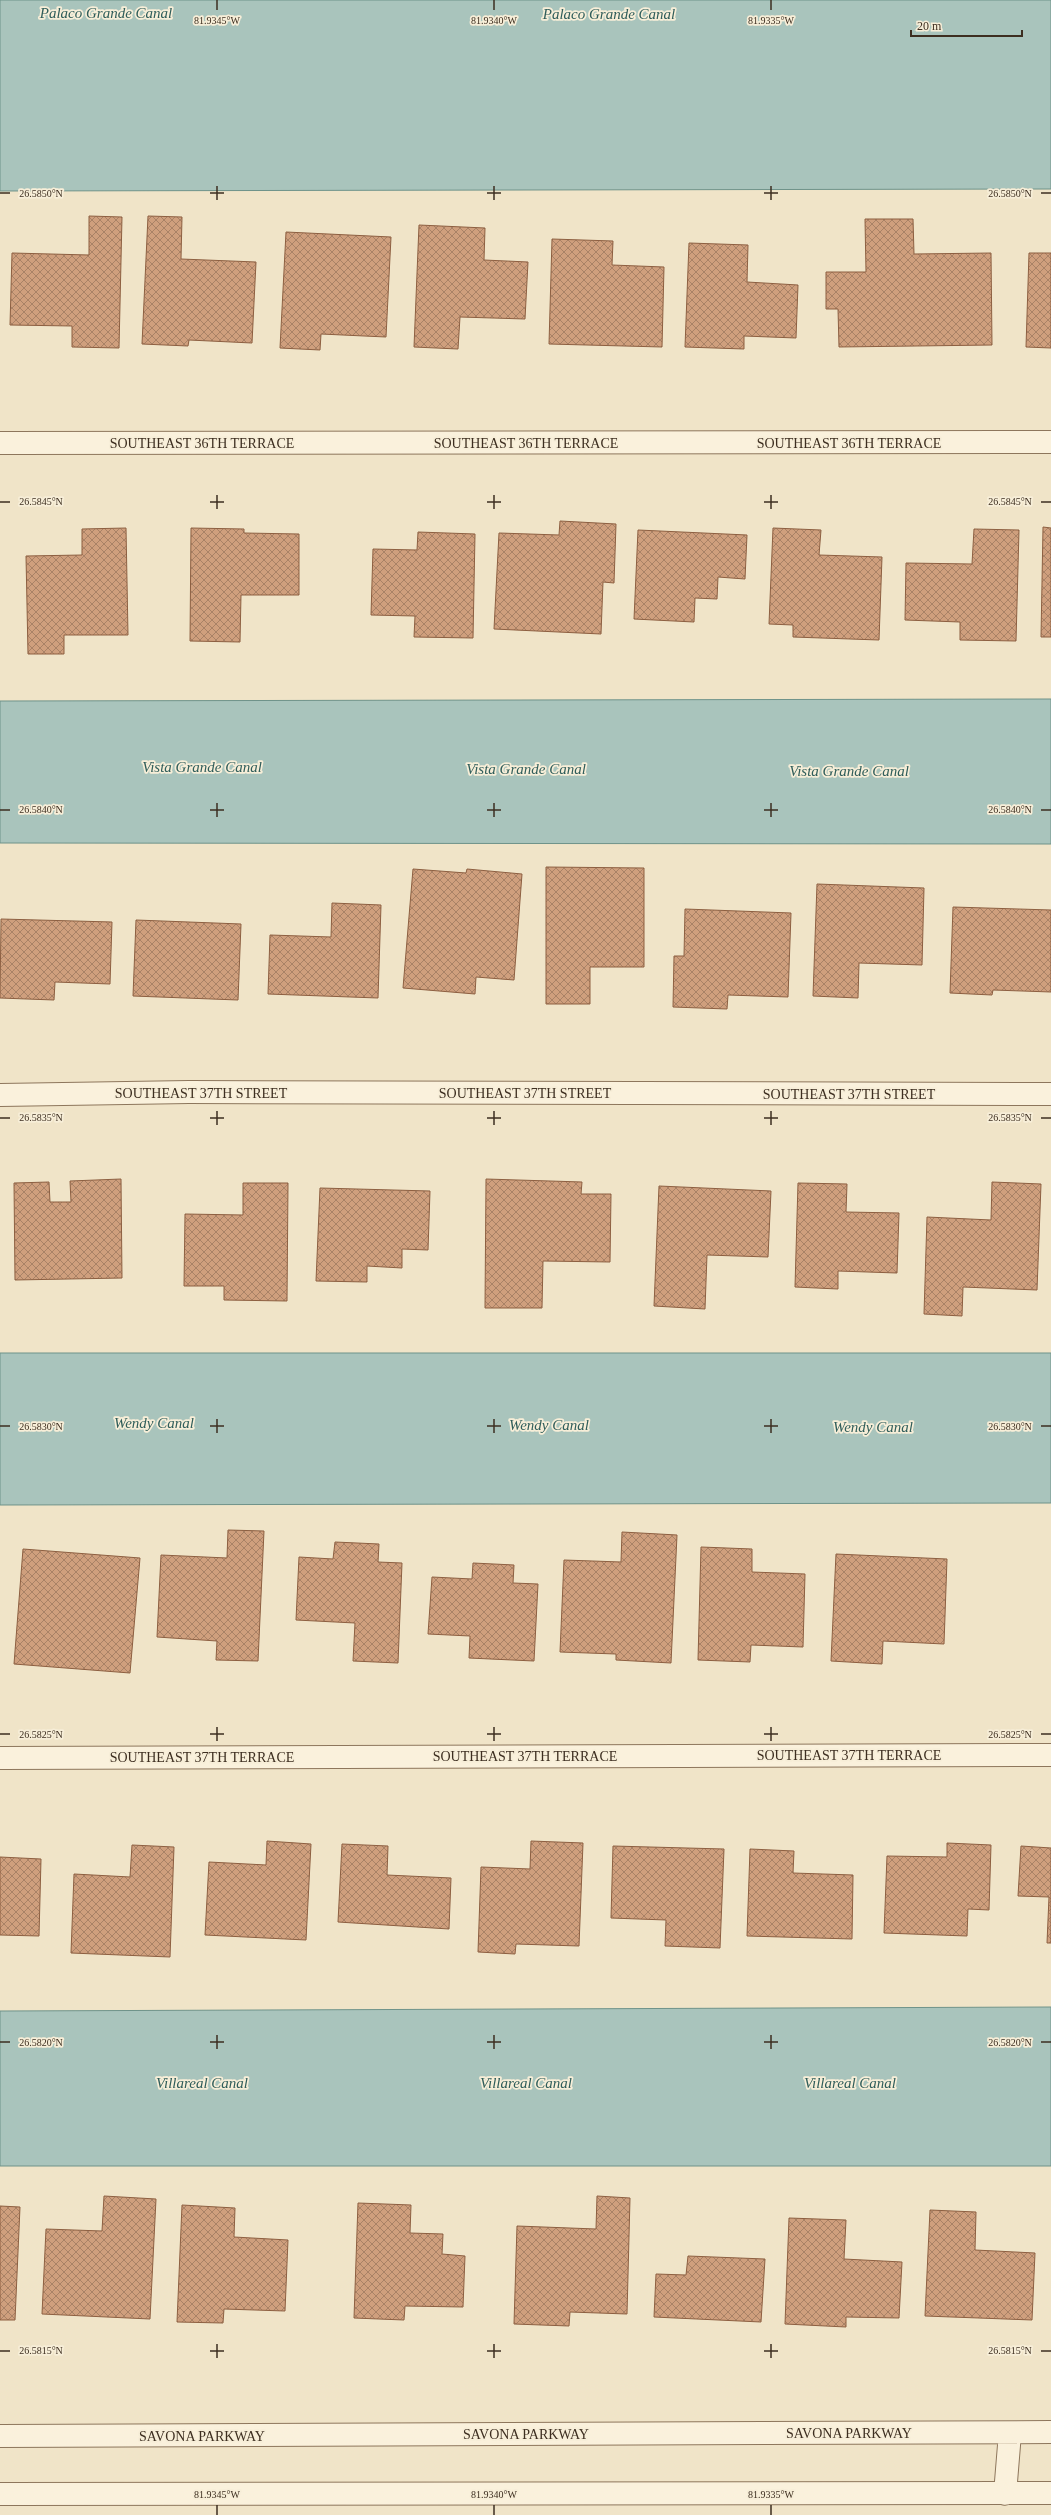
<svg xmlns="http://www.w3.org/2000/svg" width="1051" height="2515" font-family="Georgia,serif">
	<style>
		.water { fill: #a9c4bc; stroke: #6f938a }
		.building { fill: url(#building-cross-hatch); stroke: #8d5f41 }
		.lines { fill: none; stroke-linecap: round; stroke-linejoin: round }
		.minor-casing { stroke: #8d765c; stroke-width: 24 }
		.minor { stroke: #faf1dc; stroke-width: 22 }
		.ticks { fill: none; stroke: #3d2e20; stroke-width: 1.5 }
		.labels { text-anchor: middle; stroke-width: 3.5; stroke-linejoin: round; paint-order: stroke }
		.street-label { font-size: 14px; fill: #3d2e20; stroke: #f7eed8 }
		.water-label { font-size: 15px; font-style: italic; fill: #2f5d5a; stroke: #f7eed8 }
		.ticks-label { font-size: 10px; text-anchor: middle; fill: #3d2e20; stroke: #f7eed8; stroke-width: 3.5; stroke-linejoin: round; paint-order: stroke }
	</style>
	<defs>
		<pattern id="building-cross-hatch" width="8" height="8" patternUnits="userSpaceOnUse"><rect width="8" height="8" fill="#cf9f7d"/><path d="M0 0l8 8M0 8l8-8" fill="none" stroke="#a98266"/></pattern>
	</defs>
	<rect width="100%" height="100%" fill="#f0e4c8"/>
	<path class="water" d="M0,0h1051v189l-1051,2z
		M1051,699v145l-1051,-1v-142z
		M0,1353h1051v150l-1051,2z
		M1051,2007v159h-1051v-155z"/>
	<path class="building" d="M89,216l33,1 -3,131 -47,-1v-21l-62,-1 2,-72 77,2z
		M148,216l34,1 -1,42 75,3 -4,81 -63,-3 -1,6 -46,-2z
		M865,219h48l1,35 77,-1 1,92 -153,2 -1,-38h-12v-37h40z
		M419,225l66,3 -1,32 44,2 -3,57 -65,-2 -2,32 -44,-2z
		M286,232l105,5 -5,100 -65,-3 -1,16 -40,-2z
		M552,239l61,2 -1,24 52,2 -2,80 -113,-3z
		M689,243l59,2 -1,37 51,3 -2,53 -52,-2v13l-59,-2z
		M1029,253h22v95l-25,-1z
		M560,521l56,3 -2,59 -11,-1 -2,52 -107,-5 5,-96 60,2z
		M1043,527l8,1v109h-10z
		M126,528l2,107h-64v19h-36l-2,-98 56,-1v-26z
		M191,528l53,1v4l55,1v61h-58l-1,47 -50,-1z
		M773,528l48,2 -2,25 63,2 -3,83 -86,-3v-12l-24,-1z
		M974,529l45,1 -3,111 -56,-1v-18l-55,-2 1,-57 66,1z
		M638,530l109,5 -2,44 -27,-2 -1,22 -22,-1 -1,24 -60,-3z
		M418,532l57,2 -2,104 -59,-1 1,-21 -44,-1 2,-66 44,1z
		M546,867l98,1v99h-54v37h-44z
		M413,869l53,4 1,-4 55,5 -8,106 -38,-3 -1,17 -72,-6z
		M817,884l107,4 -2,77 -63,-2 -1,35 -45,-2z
		M332,903l49,2 -3,93 -110,-4 2,-59 61,2z
		M953,907l98,3v82l-58,-2 -1,5 -42,-2z
		M685,909l106,4 -3,84 -60,-2 -1,14 -54,-2 1,-51h10z
		M1,919l111,3 -2,62 -55,-2 -1,18 -54,-2z
		M136,920l105,4 -3,76 -105,-4z
		M121,1179l1,99 -107,2 -1,-97 35,-1 1,20h21l-1,-21z
		M486,1179l96,3 -1,12h30l-1,68 -67,-1 -1,47h-57z
		M992,1182l49,2 -4,106 -74,-3 -1,29 -38,-2 3,-97 64,3z
		M243,1183h45l-1,118 -63,-1v-14h-40l1,-72 58,1z
		M798,1183l49,1 -1,28 53,1 -2,60 -59,-2v18l-43,-2z
		M659,1186l112,5 -3,66 -61,-2 -2,54 -51,-3z
		M320,1188l110,3 -2,59 -26,-1v19l-35,-2v16l-51,-1z
		M228,1530l36,1 -6,130 -42,-1 1,-19 -60,-4 4,-82 66,3z
		M622,1532l55,3 -6,128 -55,-3v-6l-56,-2 4,-92 57,2z
		M335,1542l44,2 -1,18 24,1 -4,100 -45,-2 2,-38 -59,-3 3,-63 34,2z
		M701,1547l51,2v23l53,2 -2,73 -52,-2 -1,17 -52,-2z
		M23,1549l117,9 -10,115 -116,-9z
		M836,1554l111,5 -3,85 -61,-3 -1,23 -51,-3z
		M473,1563l41,2 -1,18 25,1 -4,77 -65,-3 1,-22 -42,-2 4,-57 40,2z
		M267,1841l44,3 -5,96 -101,-5 4,-73 57,3z
		M531,1841l52,2 -4,103 -63,-2 -1,10 -37,-2 3,-85 49,2z
		M947,1843l44,2 -2,65 -21,-1 -1,27 -83,-3 3,-77 60,1z
		M342,1844l46,2 -1,29 64,3 -2,51 -111,-7z
		M132,1845l42,2 -4,110 -99,-4 3,-79 56,3z
		M613,1846l111,3 -4,99 -55,-2 1,-26 -55,-2z
		M1021,1846l30,2v95h-4l2,-46 -31,-1z
		M750,1849l44,2 -1,22 60,2 -1,64 -105,-3z
		M0,1857l41,2 -2,77 -39,-1z
		M104,2196l52,3 -6,120 -108,-5 4,-85 56,2z
		M597,2196l33,2 -3,116 -57,-2 -1,14 -55,-2 3,-98 79,3z
		M358,2203l53,2 -1,28 33,1 -1,20 23,2 -2,51 -58,-1 -1,14 -50,-2z
		M182,2205l53,3 -1,29 54,3 -3,71 -61,-2 -1,14 -46,-1z
		M0,2206l20,1 -5,113h-15z
		M930,2210l46,2 -1,38 60,3 -3,67 -107,-4z
		M789,2218l57,2 -2,39 58,3 -3,56 -53,-1v10l-61,-3z
		M688,2256l77,3 -4,63 -107,-5 2,-43 30,1z"/>
	<g class="lines">
		<defs>
			<path id="minor" d="M0,443l1051,-1
				M0,1095l189,-3 862,2
				M0,1758l1051,-3
				M0,2436l1051,-4
				M0,2494l1051,-1
				M1005,2494l5,-61"/>
		</defs>
		<use href="#minor" class="minor-casing"/>
		<use href="#minor" class="minor"/>
	</g>
	<path class="ticks" d="M217,0v10M494,0v10M771,0v10M217,186v14M494,186v14M771,186v14M0,193h10M210,193h14M487,193h14M764,193h14M1041,193h10M217,495v14M494,495v14M771,495v14M0,502h10M210,502h14M487,502h14M764,502h14M1041,502h10M217,803v14M494,803v14M771,803v14M0,810h10M210,810h14M487,810h14M764,810h14M1041,810h10M217,1111v14M494,1111v14M771,1111v14M0,1118h10M210,1118h14M487,1118h14M764,1118h14M1041,1118h10M217,1419v14M494,1419v14M771,1419v14M0,1426h10M210,1426h14M487,1426h14M764,1426h14M1041,1426h10M217,1727v14M494,1727v14M771,1727v14M0,1734h10M210,1734h14M487,1734h14M764,1734h14M1041,1734h10M217,2035v14M494,2035v14M771,2035v14M0,2042h10M210,2042h14M487,2042h14M764,2042h14M1041,2042h10M217,2344v14M494,2344v14M771,2344v14M0,2351h10M210,2351h14M487,2351h14M764,2351h14M1041,2351h10M217,2505v10M494,2505v10M771,2505v10"/>
	<g class="labels">
		<g class="street-label">
			<text x="202" y="448">SOUTHEAST 36TH TERRACE</text>
			<text x="526" y="448">SOUTHEAST 36TH TERRACE</text>
			<text x="849" y="448">SOUTHEAST 36TH TERRACE</text>
			<text x="201" y="1098">SOUTHEAST 37TH STREET</text>
			<text x="525" y="1098">SOUTHEAST 37TH STREET</text>
			<text x="849" y="1099">SOUTHEAST 37TH STREET</text>
			<text x="849" y="1760">SOUTHEAST 37TH TERRACE</text>
			<text x="525" y="1761">SOUTHEAST 37TH TERRACE</text>
			<text x="202" y="1762">SOUTHEAST 37TH TERRACE</text>
			<text x="849" y="2438">SAVONA PARKWAY</text>
			<text x="526" y="2439">SAVONA PARKWAY</text>
			<text x="202" y="2441">SAVONA PARKWAY</text>
		</g>
		<g class="water-label">
			<text x="106" y="18">Palaco Grande Canal</text>
			<text x="609" y="19">Palaco Grande Canal</text>
			<text x="202" y="772">Vista Grande Canal</text>
			<text x="526" y="774">Vista Grande Canal</text>
			<text x="849" y="776">Vista Grande Canal</text>
			<text x="154" y="1428">Wendy Canal</text>
			<text x="549" y="1430">Wendy Canal</text>
			<text x="873" y="1432">Wendy Canal</text>
			<text x="202" y="2088">Villareal Canal</text>
			<text x="526" y="2088">Villareal Canal</text>
			<text x="850" y="2088">Villareal Canal</text>
		</g>
	</g>
	<g class="ticks-label">
		<text x="217" y="24">81.9345°W</text>
		<text x="494" y="24">81.9340°W</text>
		<text x="771" y="24">81.9335°W</text>
		<text x="41" y="197">26.5850°N</text>
		<text x="1010" y="197">26.5850°N</text>
		<text x="41" y="505">26.5845°N</text>
		<text x="1010" y="505">26.5845°N</text>
		<text x="41" y="813">26.5840°N</text>
		<text x="1010" y="813">26.5840°N</text>
		<text x="41" y="1121">26.5835°N</text>
		<text x="1010" y="1121">26.5835°N</text>
		<text x="41" y="1430">26.5830°N</text>
		<text x="1010" y="1430">26.5830°N</text>
		<text x="41" y="1738">26.5825°N</text>
		<text x="1010" y="1738">26.5825°N</text>
		<text x="41" y="2046">26.5820°N</text>
		<text x="1010" y="2046">26.5820°N</text>
		<text x="41" y="2354">26.5815°N</text>
		<text x="1010" y="2354">26.5815°N</text>
		<text x="217" y="2498">81.9345°W</text>
		<text x="494" y="2498">81.9340°W</text>
		<text x="771" y="2498">81.9335°W</text>
	</g>
	<path d="M911 30v6h111v-6" fill="none" stroke="#3d2e20" stroke-width="2"/>
	<text x="917" y="30" font-size="12" fill="#3d2e20" stroke="#f7eed8" stroke-width="3" paint-order="stroke">20 m</text>
</svg>
